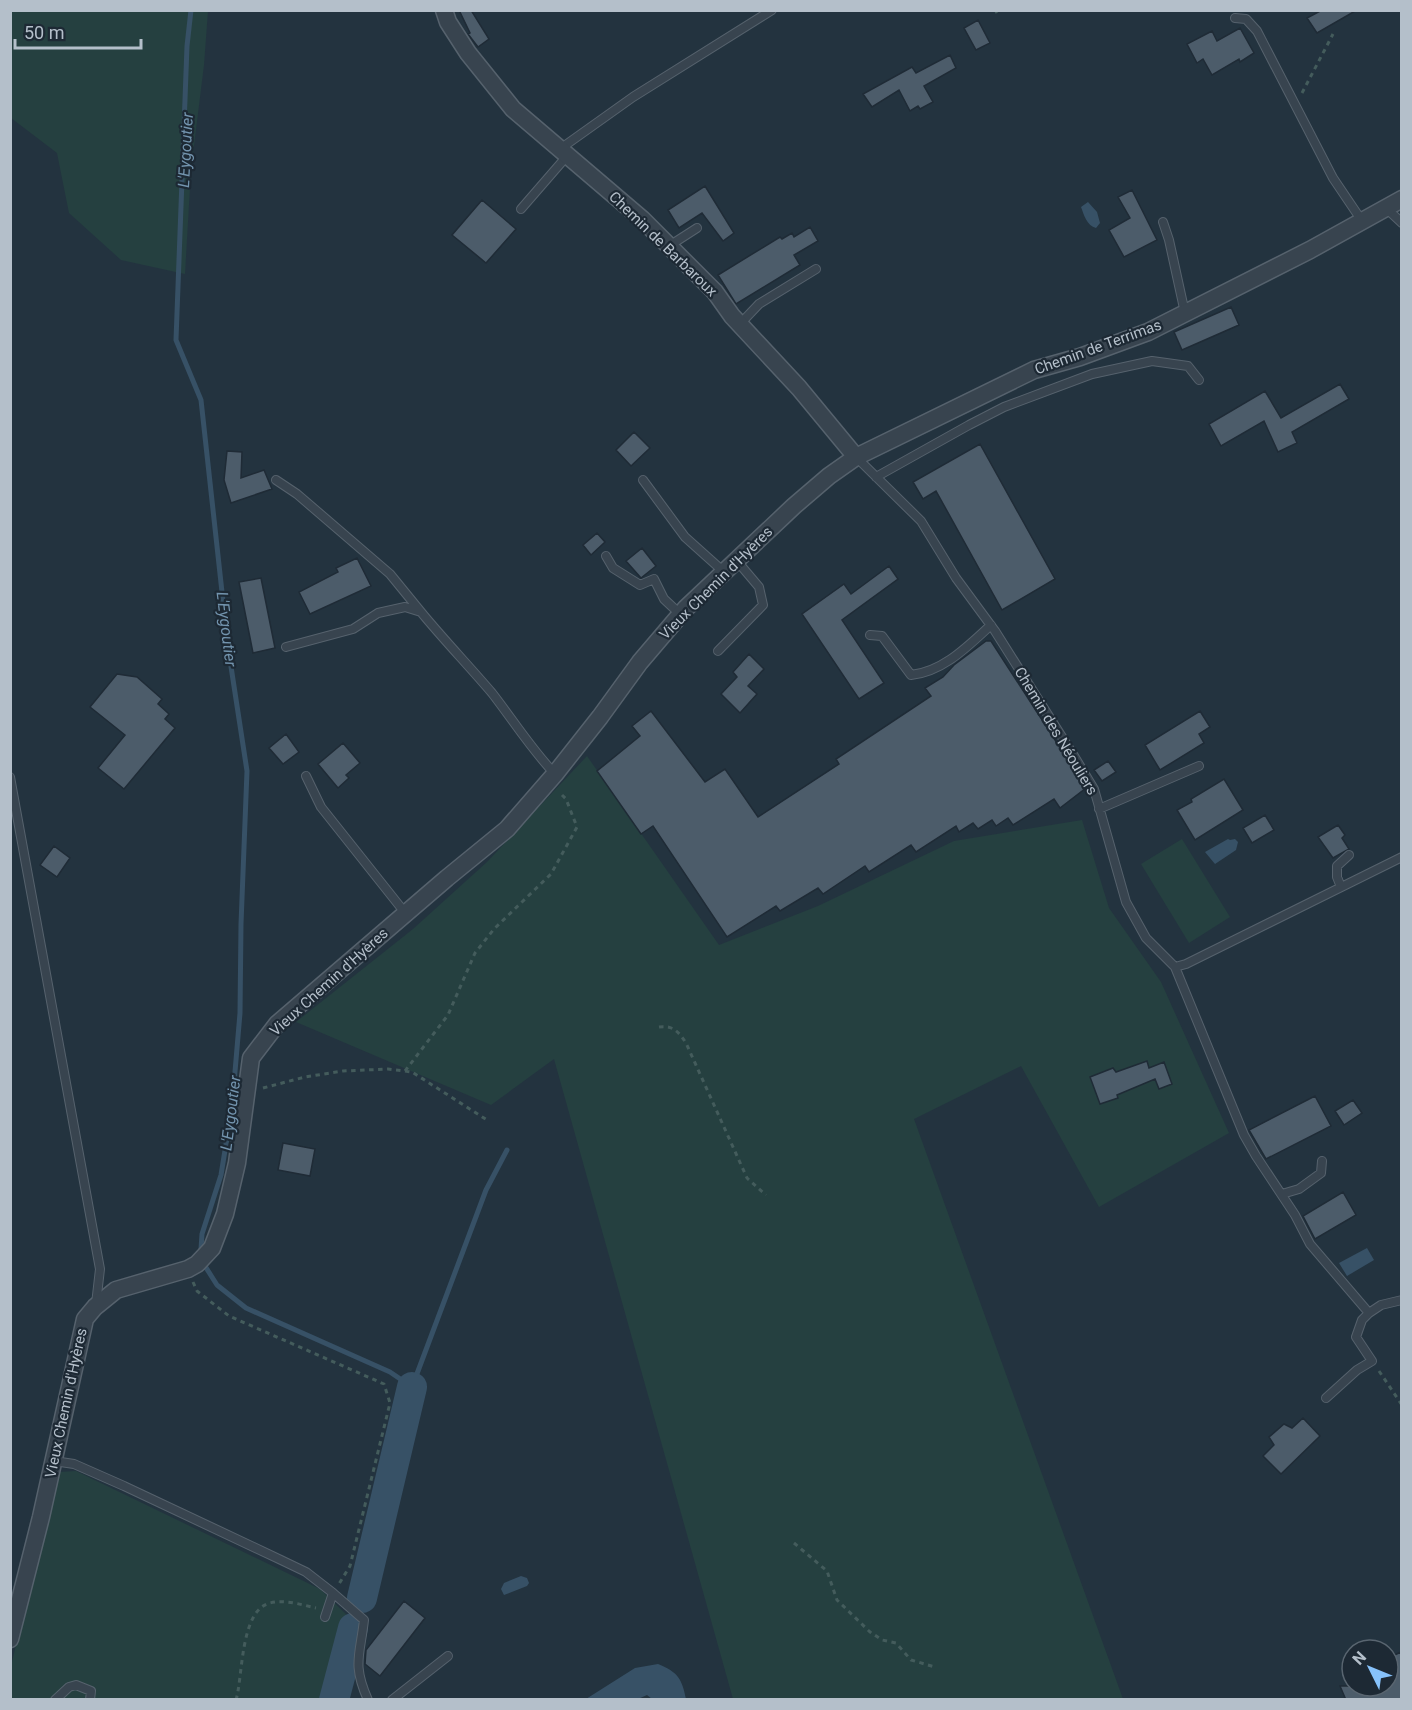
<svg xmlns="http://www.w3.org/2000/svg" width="1412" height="1710" font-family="Roboto,sans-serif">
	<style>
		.green { fill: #254040 }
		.water { fill: #375166 }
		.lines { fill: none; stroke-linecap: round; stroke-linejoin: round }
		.stream { stroke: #375166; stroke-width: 5 }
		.river { stroke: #375166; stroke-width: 30 }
		.building { fill: #4c5c6a; stroke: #1f2b36; stroke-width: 1.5 }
		.lane-casing { stroke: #56626d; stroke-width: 10 }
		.street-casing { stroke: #56626d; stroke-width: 19 }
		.path { stroke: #445c5c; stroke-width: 3; stroke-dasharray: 4.5 4.5; stroke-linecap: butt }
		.lane { stroke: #38444f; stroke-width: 8 }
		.street { stroke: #38444f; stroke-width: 16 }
		.labels { text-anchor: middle; stroke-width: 4.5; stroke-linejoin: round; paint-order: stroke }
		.street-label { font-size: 15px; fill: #b4bfca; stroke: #1d2934 }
		.water-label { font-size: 16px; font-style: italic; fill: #7394ae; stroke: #1d2934 }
	</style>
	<rect width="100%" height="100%" fill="#23333f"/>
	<path class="green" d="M10,11h198l-4,54 -13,105 -6,104 -64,-14 -52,-47 -12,-60 -46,-35z
		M587,756l132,189 99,-39 136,-65 128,-21 27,88 52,74 68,151 -130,74 -78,-141 -107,53 209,580h-390l-179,-640 -63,46 -195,-83 117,-93 74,-67z
		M1182,839l48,78 -41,26 -48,-79z
		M76,1471l244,118 30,29 -22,81 -317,1v-34l27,-113 15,-70 7,-11z"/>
	<path class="water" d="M1088,202l9,10 3,11 -4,5c-9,-2 -12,-13 -15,-21z
		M1228,839l2,1 5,-1 3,3 -2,8 -21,14 -10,-12z
		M1367,1248l7,12 -27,16 -8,-13z
		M521,1576l6,2 2,5 -2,3 -23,9 -3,-6 3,-6z
		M658,1664c20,8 24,15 28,35h-34l-5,-4 -9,4h-52l49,-31z"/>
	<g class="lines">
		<path class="stream" d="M191,10l-4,36 -11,294 25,60 27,247 19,124 -6,153 -1,89 -8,94 -11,68 -19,59 -1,15
			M205,1266l12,19 29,23 144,64 22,15 74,-197 21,-40"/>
		<path class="river" d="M362,1598l50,-211
			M334,1700l19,-72"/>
	</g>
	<path class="building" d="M459,10h12l18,29 -11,8 -10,-13 2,-1z
		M1322,10h35l-40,23 -10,-15z
		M978,20l12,23 -14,7 -12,-22z
		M1240,28l14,25 -14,9 -1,-3 -27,16 -9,-16 -6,4 -10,-19 25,-13 5,10z
		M950,55l6,13 -32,18 9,16 -13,7 -2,-3 -8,5 -11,-21 -27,17 -9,-13 49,-27 4,6z
		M705,186l29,47 -11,8 -21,-28 -23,15 -11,-18z
		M1132,190l25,50 -33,17 -15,-27 21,-12 -12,-21z
		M482,200l34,29 -30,34 -34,-28z
		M810,227l8,14 -24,14 6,10 -64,39 -18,-29 62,-38 2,2 10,-6 2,4z
		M1231,307l8,18 -57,25 -8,-18z
		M1340,384l9,15 -57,33 5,11 -19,9 -14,-31 -43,25 -12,-22 56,-33 16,27z
		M634,432l16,16 -19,18 -15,-16z
		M980,444l75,135 -53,31 -66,-119 -13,8 -10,-17z
		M227,451l15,1 -1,26 23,-8 8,19 -41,14 -7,-23z
		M597,533l8,9 -14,13 -8,-10z
		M642,548l14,18 -15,12 -15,-17z
		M357,558l14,28 -61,28 -11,-22 39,-20 -2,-4z
		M889,566l9,13 -56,41 42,63 -25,16 -57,-85 42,-30 7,10z
		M261,578l14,70 -22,5 -14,-71z
		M986,641h5l95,147 -26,20 -6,-9 -41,26 -5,-7 -12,8 -4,-6 -14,9 -5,-6 -14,9 -3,-6 -40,26 -5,-7 -42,27 -4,-6 -42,28 -5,-6 -38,23 -4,-5 -49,31 -74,-111 -12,8 -44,-63 43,-35 -8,-10 19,-15 54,71 20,-13 33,48 81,-53 -3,-5 95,-63 -6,-8 18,-11 11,-12z
		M749,654l15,15 -16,17 9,8 -17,19 -19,-19 16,-17 -4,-5z
		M117,674l20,3 25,22 -4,5 11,10 -4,5 10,9 -51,61 -26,-21 27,-33 -35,-28z
		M1200,711l10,16 -11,7 5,9 -44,27 -15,-25z
		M286,734l13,18 -16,12 -14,-16z
		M343,743l17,20 -14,12 3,3 -11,10 -20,-24z
		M1108,761l8,11 -14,9 -8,-11z
		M1224,779l19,31 -48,30 -18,-30 15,-8 -1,-3z
		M1265,815l9,15 -22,13 -9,-15z
		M1338,825l7,10 -3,3 7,11 -16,9 -15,-21z
		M54,846l16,12 -13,19 -17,-12z
		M1147,1061l2,7 15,-6 8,22 -13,5 -4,-10 -38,16 1,3 -18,6 -10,-27 23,-9 3,4z
		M1315,1096l16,30 -65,33 -17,-29z
		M1353,1100l9,13 -18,12 -9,-14z
		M283,1143l32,6 -5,27 -32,-6z
		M1343,1192l13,23 -41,24 -12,-23z
		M1303,1418l17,18 -39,38 -18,-18 11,-11 -5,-8 15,-13 8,4z
		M404,1601l21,17 -45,58 -15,-12 1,-14z
		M1401,1652v48h-55l-6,-14h48v-28z"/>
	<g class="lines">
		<defs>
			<path id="lane" d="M1235,18l11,1 11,12 76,147 29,43
				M560,149l73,-52 139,-87
				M1386,208l16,15
				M521,209l46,-53
				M1163,222l6,18 16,73
				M669,246l28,-18
				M740,324l19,-20 57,-35
				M856,457l65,64 35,57 39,53 79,125 20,33 32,113 20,36 29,29 11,-3 216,-107
				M876,477l93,-52 35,-18 88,-33 60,-13 36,5 11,14
				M276,480l21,14 93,80 31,38
				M643,480l42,57 39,35
				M606,556l7,12 27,17 14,-6 10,20 17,16
				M870,635l12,1 29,39c32,-3 57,-29 80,-50
				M286,647l67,-18 25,-16 27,-6 16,5c23,28 48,54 71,81 21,27 39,56 63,81
				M718,651l45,-46 -4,-18 -22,-26
				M306,776l15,31 85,107
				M10,777l90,492 -4,35
				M1099,809l100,-43
				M1341,887l-4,-10v-11l12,-11
				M1175,967l69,168 12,21 39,59 15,29 59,69 12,-8 21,-5
				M1282,1194l17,-5 22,-16 1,-12
				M1326,1398l31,-28 15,-9 -16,-24 6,-17 7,-7
				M54,1461l20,3 50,22 157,74 25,12 27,21 -8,24
				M333,1593l31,27c-4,36 -12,44 4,80
				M55,1700l14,-13 7,-2 15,6 -1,9
				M392,1700l56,-44"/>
			<path id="street" d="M444,10l4,12 20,31 45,56 129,110 73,73 17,24 67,72 57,69
				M10,1639l31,-122 44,-198 10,-12 21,-17 72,-21 9,-5 15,-16 13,-34 12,-51 14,-105 26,-34 170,-146 60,-49 48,-55 45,-57 40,-55 46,-54 108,-102 35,-30 27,-19 178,-87 46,-13 68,-25 162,-82 92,-51"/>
		</defs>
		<use href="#lane" class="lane-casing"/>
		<use href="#street" class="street-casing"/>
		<path class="path" d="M995,10l2,3
			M1302,93l31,-59
			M659,1027c14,-2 20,5 27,16l61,135 19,17
			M405,1071l43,-56 27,-62 19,-24 57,-55 26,-47 -11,-28 -6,-6
			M263,1088l42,-11 38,-6 45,-2 24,3 75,48
			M193,1282l4,9 32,25 155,68 6,19 -40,163 -11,18
			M1379,1371l23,34
			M794,1543l33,28 10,29 33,32 12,8 14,3 15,17 24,7
			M236,1700c7,-23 4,-90 34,-97 15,-4 32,2 46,5"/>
		<use href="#lane" class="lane"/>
		<use href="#street" class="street"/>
	</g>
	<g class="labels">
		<g class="street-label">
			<text transform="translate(663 244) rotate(44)" y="5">Chemin de Barbaroux</text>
			<text transform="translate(1098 347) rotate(-20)" y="5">Chemin de Terrimas</text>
			<text transform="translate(716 583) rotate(-45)" y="5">Vieux Chemin d'Hyères</text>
			<text transform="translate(1056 731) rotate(59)" y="5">Chemin des Néouliers</text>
			<text transform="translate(329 982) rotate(-42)" y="5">Vieux Chemin d'Hyères</text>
			<text transform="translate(66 1403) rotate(-78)" y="5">Vieux Chemin d'Hyères</text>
		</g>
		<g class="water-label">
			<text transform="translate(185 150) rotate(-87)" y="6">L'Eygoutier</text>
			<text transform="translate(227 629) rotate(83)" y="6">L'Eygoutier</text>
			<text transform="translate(230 1113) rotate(-83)" y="6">L'Eygoutier</text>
		</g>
	</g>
	<rect width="1412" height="1710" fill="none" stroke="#b4bfca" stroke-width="24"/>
	<g transform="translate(1370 1668) rotate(313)"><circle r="28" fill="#1d2934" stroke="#596570" stroke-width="1.5"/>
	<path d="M0-4.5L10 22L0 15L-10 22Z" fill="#87c2fb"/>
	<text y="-9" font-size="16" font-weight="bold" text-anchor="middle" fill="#b4bfca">N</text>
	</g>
	<path d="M15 39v9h126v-9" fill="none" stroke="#b4bfca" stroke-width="3"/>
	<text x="24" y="39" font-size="18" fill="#b4bfca" stroke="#1d2934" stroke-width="4.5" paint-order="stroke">50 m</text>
</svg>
